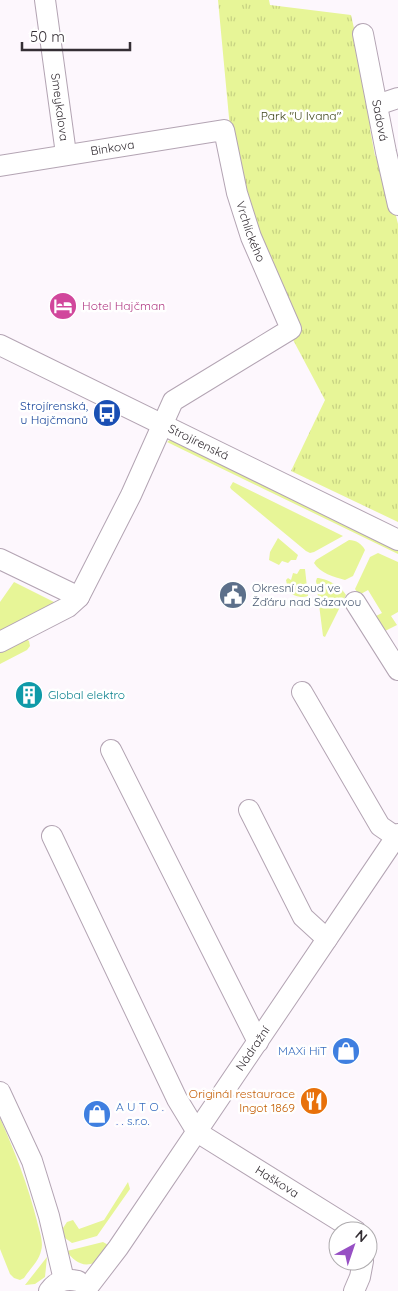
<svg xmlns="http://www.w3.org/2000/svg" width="398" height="1291" font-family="Quicksand,sans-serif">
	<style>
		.green { fill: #e7f597 }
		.park { fill: url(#park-tufts) }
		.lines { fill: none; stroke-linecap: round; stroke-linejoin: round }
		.minor-casing { stroke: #b3a4b3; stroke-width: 22 }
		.minor { stroke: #fff; stroke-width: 20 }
		.labels { text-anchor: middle; stroke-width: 5; stroke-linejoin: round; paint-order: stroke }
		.street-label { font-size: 12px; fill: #342e34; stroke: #fff }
		.park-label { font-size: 12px; fill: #3e441a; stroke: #fff }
		.hotel-label { font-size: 12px; fill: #b23c85; stroke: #fff; text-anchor: start }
		.transit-label { font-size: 12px; fill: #164399; stroke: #fff; text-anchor: end }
		.service-label { font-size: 12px; fill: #4e5e75; stroke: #fff; text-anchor: start }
		.culture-label { font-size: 12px; fill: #0d838f; stroke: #fff; text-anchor: start }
		.shop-label { font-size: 12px; fill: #366cbe; stroke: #fff; text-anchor: end }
		.food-label { font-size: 12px; fill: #c56008; stroke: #fff; text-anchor: end }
	</style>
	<defs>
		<pattern id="park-tufts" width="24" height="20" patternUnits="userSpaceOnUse" patternTransform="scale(1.25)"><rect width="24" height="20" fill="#e7f597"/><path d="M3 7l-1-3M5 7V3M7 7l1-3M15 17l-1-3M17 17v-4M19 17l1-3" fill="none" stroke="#c7d283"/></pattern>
	</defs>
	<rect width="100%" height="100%" fill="#fdf7fd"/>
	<path class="green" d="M171,439l227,109v6l-231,-112z
		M233,482l110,54 -29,16 -4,1 -4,-2 -75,-62 -1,-2z
		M278,538l20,17 -2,5h-5l-3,3 -6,-2 -3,4 -10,-5 1,-8z
		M349,540c7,0 13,4 16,10l-12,26 -8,4c-11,-3 -25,-7 -31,-17l2,-3z
		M378,553l20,9v50l-7,4 6,9 -16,8 -9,-15 10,-5 -14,-23 -9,5 -4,-6 15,-32z
		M300,569h5l3,27c-7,3 -15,-1 -22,-5l2,-1 -2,-10 2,-2 3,2 2,-7 4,1z
		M317,578c9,0 25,9 29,17l-21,42 -2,-1 -7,-55z
		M14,582l44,22 -58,29v-31z
		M26,639l3,2 1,5 -3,4 -27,14v-14z
		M0,1118c15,34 28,67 37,103 2,9 7,21 4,30 -2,10 -12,19 -17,27l-4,2 -6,-2 -4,-4 -10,-25z
		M128,1182l2,7 -33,47 -25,7 -7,-5 -3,1 -1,-8 6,-9 6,-2 6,9 25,-9z
		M103,1242l7,4c-5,5 -10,12 -15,16 -11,7 -23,-2 -28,-11z
		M47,1257l-2,20 -10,7 -10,1z"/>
	<path class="park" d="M218,0h51l1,5 81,10 25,110 -6,4 5,27 6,-1 17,69v298l-107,-51 34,-71 -34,-64 -60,-197z"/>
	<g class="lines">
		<defs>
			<g id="minor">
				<path id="s1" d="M45,0l21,154"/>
				<path id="s2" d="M363,34l23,118 12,53"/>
				<path d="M377,105l21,-7"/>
				<path id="s3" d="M0,166l224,-36 13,63 14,44 40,92 -118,72 -42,94 -52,102 -11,10 -68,35"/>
				<path id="s4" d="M0,345l398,195"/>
				<path d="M0,559l79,38"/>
				<path d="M355,602l43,68"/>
				<path d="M302,692l78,134 16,11"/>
				<path d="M111,750l147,292"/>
				<path d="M249,810l54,107 24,22"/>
				<path id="s5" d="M52,836l125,263 20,33 159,99"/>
				<path d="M0,1092l32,69 17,55 15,64"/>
				<path id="s6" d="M88,1287l30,-39 280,-414"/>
				<path d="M49,1291c7,-10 17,-13 29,-10"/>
				<path d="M354,1291l6,-14 3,-16"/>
			</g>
		</defs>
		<use href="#minor" class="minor-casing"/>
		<use href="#minor" class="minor"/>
	</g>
	<defs>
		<symbol id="hotel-disc" viewBox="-11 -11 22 22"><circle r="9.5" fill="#d1479c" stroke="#fff"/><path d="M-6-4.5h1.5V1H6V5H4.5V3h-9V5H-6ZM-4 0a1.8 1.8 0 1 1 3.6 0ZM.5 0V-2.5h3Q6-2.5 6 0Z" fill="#fff"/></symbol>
		<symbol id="bus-disc" viewBox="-11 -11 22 22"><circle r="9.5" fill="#1a4fb4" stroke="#fff"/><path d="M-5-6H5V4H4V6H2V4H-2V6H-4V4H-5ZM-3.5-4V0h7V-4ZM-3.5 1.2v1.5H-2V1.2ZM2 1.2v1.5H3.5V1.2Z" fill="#fff"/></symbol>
		<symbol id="civic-disc" viewBox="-11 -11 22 22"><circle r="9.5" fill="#5c6f8a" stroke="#fff"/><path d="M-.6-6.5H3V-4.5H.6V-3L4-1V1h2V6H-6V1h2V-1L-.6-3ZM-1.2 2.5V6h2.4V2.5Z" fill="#fff"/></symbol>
		<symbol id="building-disc" viewBox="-11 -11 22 22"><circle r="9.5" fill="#0f9aa8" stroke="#fff"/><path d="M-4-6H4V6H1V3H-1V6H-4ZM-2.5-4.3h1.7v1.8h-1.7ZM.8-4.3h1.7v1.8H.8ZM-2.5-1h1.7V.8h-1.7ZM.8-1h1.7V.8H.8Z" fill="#fff"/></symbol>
		<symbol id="shop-disc" viewBox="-11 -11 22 22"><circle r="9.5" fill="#3f7fe0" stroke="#fff"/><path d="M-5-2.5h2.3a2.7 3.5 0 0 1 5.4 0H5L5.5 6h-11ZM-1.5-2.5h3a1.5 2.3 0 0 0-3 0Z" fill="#fff"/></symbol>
		<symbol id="restaurant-disc" viewBox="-11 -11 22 22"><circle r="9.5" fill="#e8710a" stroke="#fff"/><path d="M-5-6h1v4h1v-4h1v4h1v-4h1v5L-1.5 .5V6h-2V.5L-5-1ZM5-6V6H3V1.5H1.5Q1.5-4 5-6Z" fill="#fff"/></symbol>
	</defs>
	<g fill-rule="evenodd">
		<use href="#hotel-disc" x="47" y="290" width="32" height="32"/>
		<use href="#bus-disc" x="91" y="397" width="32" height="32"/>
		<use href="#civic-disc" x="217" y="579" width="32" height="32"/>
		<use href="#building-disc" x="13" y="679" width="32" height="32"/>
		<use href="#shop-disc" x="330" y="1035" width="32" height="32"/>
		<use href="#restaurant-disc" x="298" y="1085" width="32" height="32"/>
		<use href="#shop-disc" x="81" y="1098" width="32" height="32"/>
	</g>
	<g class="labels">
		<g class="street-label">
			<text dy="4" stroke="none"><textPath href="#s1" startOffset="108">Smeykalova</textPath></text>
			<text dy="4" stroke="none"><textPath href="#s2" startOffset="88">Sadová</textPath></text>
			<text dy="4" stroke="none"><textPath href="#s3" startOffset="114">Binkova</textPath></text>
			<text dy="4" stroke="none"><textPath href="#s3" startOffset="332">Vrchlického</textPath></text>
			<text dy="4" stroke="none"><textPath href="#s4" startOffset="221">Strojírenská</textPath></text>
			<text dy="4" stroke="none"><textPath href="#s6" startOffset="290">Nádražní</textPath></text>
			<text dy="4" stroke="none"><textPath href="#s5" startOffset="424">Haškova</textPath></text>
		</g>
		<g class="park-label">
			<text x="301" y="120">Park "U Ivana"</text>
		</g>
		<g class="hotel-label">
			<text x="82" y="310">Hotel Hajčman</text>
		</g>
		<g class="transit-label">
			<text x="88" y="410">Strojírenská,<tspan x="88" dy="14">u Hajčmanů</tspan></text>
		</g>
		<g class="service-label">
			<text x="252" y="592">Okresní soud ve<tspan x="252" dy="14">Žďáru nad Sázavou</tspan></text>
		</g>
		<g class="culture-label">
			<text x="48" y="699">Global elektro</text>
		</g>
		<g class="shop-label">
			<text x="327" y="1055">MAXi HiT</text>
			<text x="116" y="1111" text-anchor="start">A U T O .<tspan x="116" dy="14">. . s.r.o.</tspan></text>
		</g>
		<g class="food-label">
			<text x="295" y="1098">Originál restaurace<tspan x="295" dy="14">Ingot 1869</tspan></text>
		</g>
	</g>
	<g transform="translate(353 1246) rotate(40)"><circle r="24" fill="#ffffff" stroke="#aeabae"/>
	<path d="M0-4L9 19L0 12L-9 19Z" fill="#9750c4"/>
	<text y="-8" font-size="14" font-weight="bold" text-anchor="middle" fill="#342e34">N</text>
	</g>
	<path d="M22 42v8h108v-8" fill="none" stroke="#342e34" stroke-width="2.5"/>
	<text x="30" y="42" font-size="15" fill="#342e34" stroke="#ffffff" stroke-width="4" paint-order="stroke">50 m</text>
</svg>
